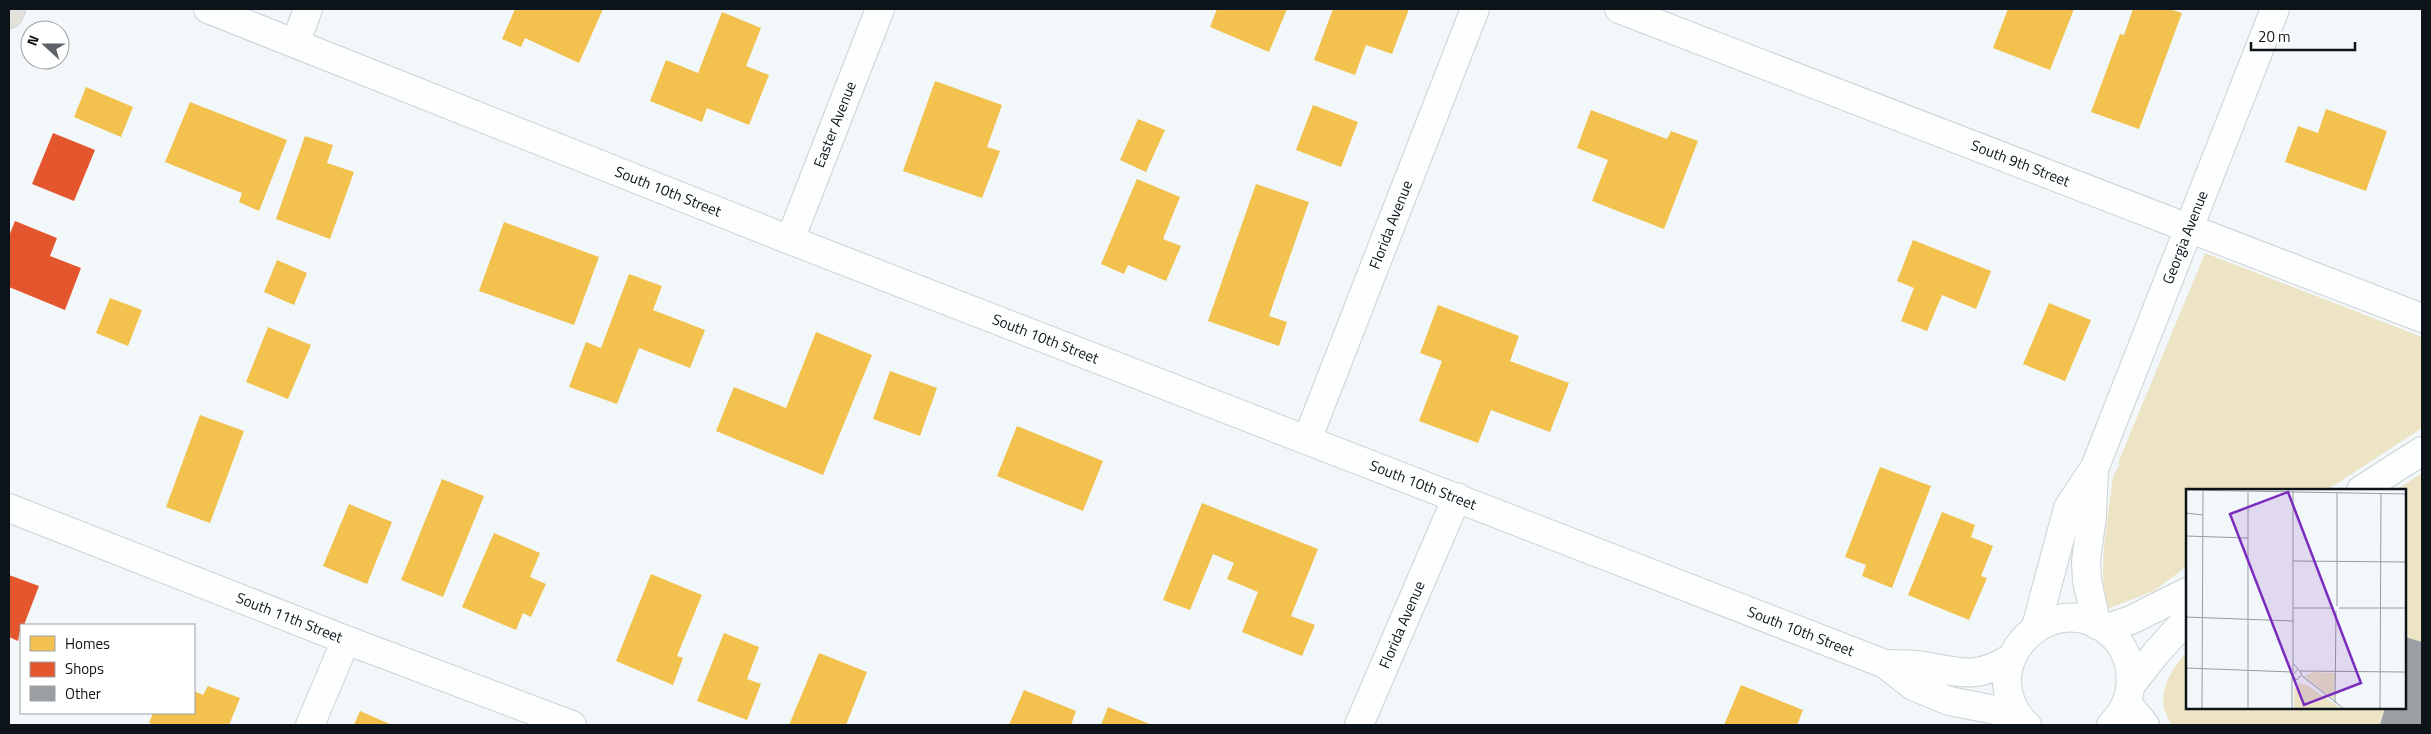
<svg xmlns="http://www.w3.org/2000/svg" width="2431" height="734" font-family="'Titillium Web',sans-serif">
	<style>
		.green { fill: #ece4c5 }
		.homes { fill: #f2c14e }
		.shops { fill: #e4572e }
		.building { fill: #999fa3 }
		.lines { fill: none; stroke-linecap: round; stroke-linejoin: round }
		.minor-casing { stroke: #ccd2d5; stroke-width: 30 }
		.major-casing { stroke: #cfd1d4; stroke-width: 30 }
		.minor { stroke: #fdfefe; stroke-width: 28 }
		.major { stroke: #e2e1db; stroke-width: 28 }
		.labels { text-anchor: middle; stroke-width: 5; stroke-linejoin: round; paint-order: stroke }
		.street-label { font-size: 15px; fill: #0d1419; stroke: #fff }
		.inset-road { fill: none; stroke: #969ca0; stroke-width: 1 }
		.view { fill: #7b2cbf; fill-opacity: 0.15; stroke: #7b2cbf; stroke-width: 2.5 }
		.inset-edge { fill: none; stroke: #0d1419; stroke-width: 2.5 }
	</style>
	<rect width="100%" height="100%" fill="#f2f7fa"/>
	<path class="green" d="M2205,253l217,84v91l-95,62h-140v76l-33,25 -47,18c-10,-43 1,-90 6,-133l7,-12 -2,-1z
		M2422,473v252h-250c-19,-27 -4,-51 15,-74v57h218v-218h-9z"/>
	<path class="homes" d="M515,9h88l-24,54 -54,-25 -4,9 -19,-8z
		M1217,9h70l-18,43 -59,-25z
		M1333,9h76l-17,45 -26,-9 -11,30 -41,-15z
		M2008,9h66l-24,61 -57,-22z
		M2133,9h36l13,4 -43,116 -48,-17 29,-78 4,1z
		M722,12l39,16 -15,38 23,9 -20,50 -42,-17 -5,14 -52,-21 16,-41 32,13z
		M935,81l67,24 -15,42 13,4 -18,47 -79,-27z
		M86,87l47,20 -12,30 -47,-20z
		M190,102l97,38 -28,71 -20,-9 3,-9 -77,-31z
		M1313,105l45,17 -17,45 -45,-17z
		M2326,109l61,22 -21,60 -81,-29 13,-36 20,7z
		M1591,110l76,29 4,-8 27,10 -34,88 -72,-28 16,-41 -31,-12z
		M1138,119l27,11 -19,42 -26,-12z
		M305,136l28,9 -6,18 27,9 -24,67 -54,-20z
		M1137,179l43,18 -17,42 18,7 -15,35 -38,-16 -4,9 -23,-10z
		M1256,184l53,18 -40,114 18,6 -8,24 -71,-25z
		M504,222l95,35 -25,68 -95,-34z
		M1913,240l78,31 -15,38 -34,-14 -15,36 -26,-10 13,-33 -17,-7z
		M277,260l30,13 -13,32 -30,-13z
		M629,274l33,12 -9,24 52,20 -15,38 -51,-20 -22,56 -48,-17 17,-45 15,6z
		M110,298l32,12 -14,36 -32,-13z
		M2049,303l42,17 -26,61 -42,-17z
		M1438,305l81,31 -9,25 59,22 -19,49 -59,-22 -13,33 -59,-22 23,-60 -22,-8z
		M268,327l43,18 -23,54 -42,-17z
		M816,332l56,23 -49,120 -107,-44 18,-44 52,21z
		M890,371l47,17 -17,48 -47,-17z
		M200,415l44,16 -34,92 -44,-16z
		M1017,426l86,35 -20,50 -86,-35z
		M1880,467l51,19 -39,102 -30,-12 4,-11 -21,-8z
		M442,479l42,17 -41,101 -42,-17z
		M1202,503l116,46 -27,67 24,9 -13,31 -60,-24 16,-40 -31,-13 7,-16 -21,-9 -23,56 -27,-10z
		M349,504l43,18 -25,62 -44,-18z
		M1942,512l33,13 -4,12 22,9 -12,30 6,2 -18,42 -61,-25z
		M494,533l46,20 -10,24 16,7 -15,33 -8,-4 -7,17 -54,-23z
		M651,574l51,21 -25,61 6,2 -10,27 -57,-24z
		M724,633l35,14 -12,32 14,5 -14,36 -50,-19z
		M819,653l48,19 -21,53h-57z
		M1741,685l62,25 -6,15h-73z
		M208,686l32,12 -11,27h-74l-6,-2 4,-10h41v-22l9,4z
		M1024,690l52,21 -5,14h-62z
		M1108,707l44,18h-51z
		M360,711l32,14h-38z"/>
	<path class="shops" d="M53,133l42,17 -21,51 -42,-17z
		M15,221l42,17 -7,18 31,12 -16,42 -56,-23v-51z
		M9,575l30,11 -15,39h-3l-3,16 -9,-4z"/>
	<path class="building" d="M2405,637l17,5 -1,83h-41l5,-17h20z"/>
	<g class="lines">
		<defs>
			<g id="minor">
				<path id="s1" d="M208,9l582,231 1095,424c13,0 27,0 40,2 36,7 53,13 86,-8"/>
				<path id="s2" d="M1619,9l803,309"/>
				<path d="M296,42l12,-33"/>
				<path id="s3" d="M790,240l90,-231"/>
				<path id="s4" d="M1307,440l168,-431"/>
				<path d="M2094,469l-2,46 -6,46 1,20 10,44"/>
				<path d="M2361,490l61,-39"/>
				<path id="s5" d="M9,508l337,132 226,85"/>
				<path id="s6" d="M2036,627l32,-119 27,-41 180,-458"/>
				<path d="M2105,629l26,-9 56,-28"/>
				<path d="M1885,664l28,22 36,15 67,13"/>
				<path d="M2131,685l25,-32 31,-34"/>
				<path d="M2127,703l18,22"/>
				<path d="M310,725l36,-85"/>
				<path id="s7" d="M1359,725l98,-228"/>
				<path d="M2027,725c-15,-13 -23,-35 -19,-55 9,-42 59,-69 97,-41 32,23 34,69 6,96"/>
			</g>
			<path id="major" d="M9,14l2,-5"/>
		</defs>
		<use href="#minor" class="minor-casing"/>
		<use href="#major" class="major-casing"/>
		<use href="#minor" class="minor"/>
		<use href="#major" class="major"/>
	</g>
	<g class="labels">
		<g class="street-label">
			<text dy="5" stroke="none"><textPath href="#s3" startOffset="124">Easter Avenue</textPath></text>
			<text dy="5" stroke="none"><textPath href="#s2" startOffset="430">South 9th Street</textPath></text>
			<text dy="5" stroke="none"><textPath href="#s1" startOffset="495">South 10th Street</textPath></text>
			<text dy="5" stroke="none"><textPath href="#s4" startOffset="231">Florida Avenue</textPath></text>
			<text dy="5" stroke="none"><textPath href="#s6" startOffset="419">Georgia Avenue</textPath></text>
			<text dy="5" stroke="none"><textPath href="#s1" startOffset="900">South 10th Street</textPath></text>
			<text dy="5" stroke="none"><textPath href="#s1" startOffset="1305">South 10th Street</textPath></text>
			<text dy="5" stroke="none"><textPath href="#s5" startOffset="301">South 11th Street</textPath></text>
			<text dy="5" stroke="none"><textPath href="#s7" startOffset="109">Florida Avenue</textPath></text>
			<text dy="5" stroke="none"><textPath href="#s1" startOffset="1710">South 10th Street</textPath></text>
		</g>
	</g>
	<g transform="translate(2186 489)">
		<rect width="220" height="220" fill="#f2f7fa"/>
		<path d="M128,183l21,1 -1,27 -30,-24zM113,194l8,2 33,23h-46v-18z" fill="#ece4c5"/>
		<path class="inset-road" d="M0,1l220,4M0,24l17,2M0,47l62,2M107,72l113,1M151,117v-113M107,119h41M153,119h67M0,128l107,4M108,175l8,10 -5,6 -5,-4 5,-6M0,179l106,4M114,182l106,1M107,183v-181M116,187l41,32M106,188v31M149,214l1,-92M16,219l1,-218M62,219v-216M194,219l1,-214"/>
		<path class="view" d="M102,3l73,191 -57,22 -74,-191z"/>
		<rect width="220" height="220" class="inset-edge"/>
	</g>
	<rect width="2431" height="734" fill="none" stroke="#0d1419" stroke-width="20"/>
	<rect x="20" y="624" width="175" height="90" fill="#ffffff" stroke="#9ea1a3"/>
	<rect x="30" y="636" width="25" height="15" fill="#f2c14e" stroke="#9ea1a3"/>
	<text x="65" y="649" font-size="15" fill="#0d1419">Homes</text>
	<rect x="30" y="662" width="25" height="15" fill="#e4572e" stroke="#9ea1a3"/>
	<text x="65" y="674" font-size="15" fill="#0d1419">Shops</text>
	<rect x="30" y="686" width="25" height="15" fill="#999fa3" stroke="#9ea1a3"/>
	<text x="65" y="699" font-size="15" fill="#0d1419">Other</text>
	<g transform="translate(45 45) rotate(291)"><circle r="24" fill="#ffffff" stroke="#9ea1a3"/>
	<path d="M0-4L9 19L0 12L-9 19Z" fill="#5d6368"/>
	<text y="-8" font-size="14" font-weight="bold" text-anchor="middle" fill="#0d1419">N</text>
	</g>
	<path d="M2251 42v8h104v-8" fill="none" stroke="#0d1419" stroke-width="2.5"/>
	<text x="2258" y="42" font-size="15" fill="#0d1419" stroke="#ffffff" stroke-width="4" paint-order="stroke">20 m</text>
</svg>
